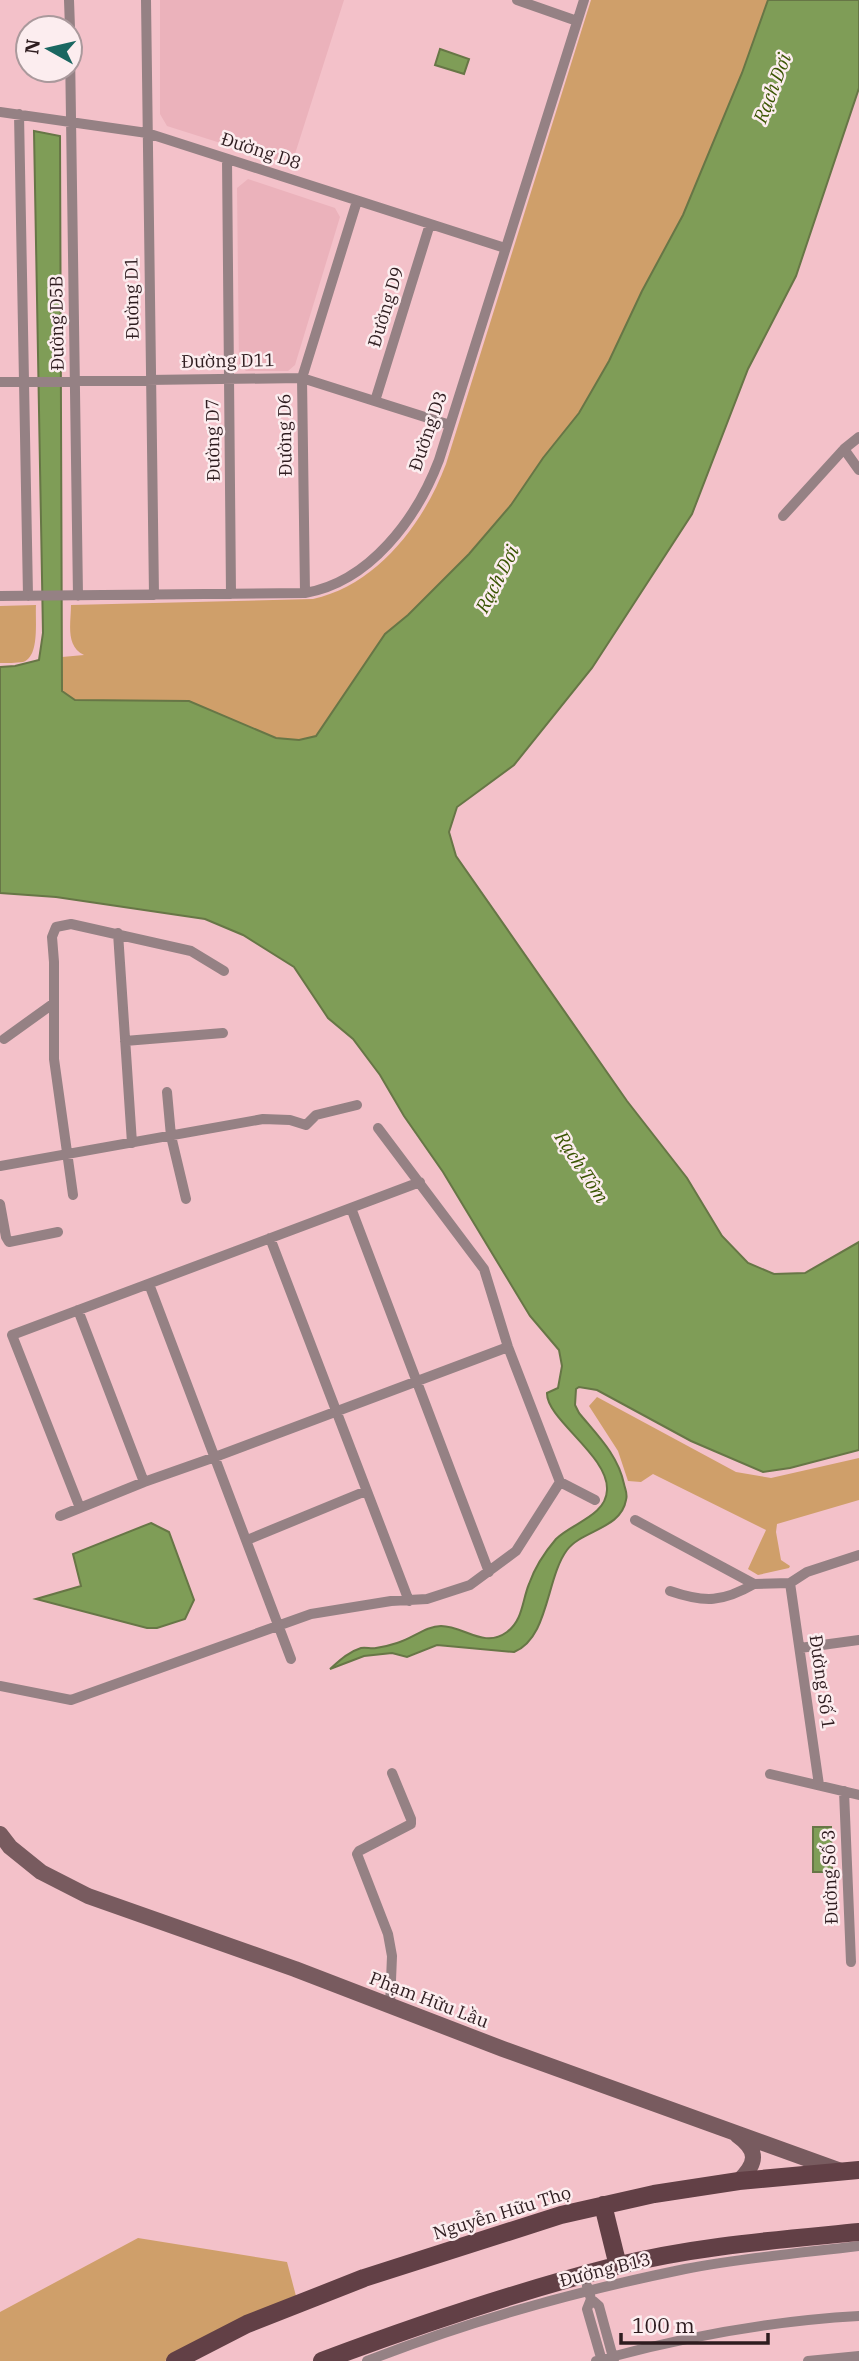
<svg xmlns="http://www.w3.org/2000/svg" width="859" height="2361" font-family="'IBM Plex Serif',serif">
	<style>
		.built { fill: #ebb2bb }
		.green { fill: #cf9f6a }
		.water { fill: #7f9d57; stroke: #677646; stroke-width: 2 }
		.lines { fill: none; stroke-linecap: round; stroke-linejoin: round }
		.street { stroke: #958184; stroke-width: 10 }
		.secondary { stroke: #785b5f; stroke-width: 16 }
		.primary { stroke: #624046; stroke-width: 18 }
		.labels { text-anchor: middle; stroke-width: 5; stroke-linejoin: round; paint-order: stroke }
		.street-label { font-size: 18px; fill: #2e1c1f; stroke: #fcedef }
		.water-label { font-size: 19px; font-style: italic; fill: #3a5503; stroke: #fcedef }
	</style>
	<rect width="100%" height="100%" fill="#f3c1c9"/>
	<path class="built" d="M160,0h184l-50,157 -10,6 -117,-37 -7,-12z
		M248,179l87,29 5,9 -45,148 -7,6h-42l-7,-7 -2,-176z"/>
	<path class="green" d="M591,0h177l-26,73 -59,142 -41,76 -33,70 -30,52 -36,45 -32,47 -42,49 -61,61 -23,19 -69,102 -17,4 -23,-2 -87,-37 -115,-1 -12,-9v-34l22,-2c-19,-9 -13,-32 -13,-50l242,-6c64,-14 111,-76 133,-135z
		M36,605c-1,15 4,52 -13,57 -7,1 -16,1 -23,1v-57z
		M597,1397l139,75 35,6 88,-20v42l-82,24 -1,8 5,28 9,6 -1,2 -31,7 -10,-6 18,-39 -113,-56 -12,8 -13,-1 -10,-30 -29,-45z
		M138,2238l149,24 9,34 -131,65h-165v-49z"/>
	<path class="water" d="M768,0h91v88l-63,188 -48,93 -56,145 -100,154 -78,97 -57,42 -8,25 7,24 171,245 60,77 35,58 26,27 26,11 31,-1 54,-31v208l-69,18 -27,4 -72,-31 -94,-51 -18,-3 -3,2 -1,16 4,8c18,22 39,42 45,71 1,5 4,10 2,16 -5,29 -44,30 -59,50 -21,28 -18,88 -53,102l-77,-7 -30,12 -15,-4 -28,3 -34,13c9,-8 18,-17 31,-21 5,-1 10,1 15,0 7,-1 15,-3 21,-5 15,-4 29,-17 44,-17 23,0 43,23 66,6 16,-12 15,-31 22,-48 6,-17 15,-31 27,-45 16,-16 50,-23 51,-49 2,-34 -61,-71 -60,-97l11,-5 4,-22 -3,-16 -29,-34 -87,-144 -39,-56 -24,-41 -27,-36 -25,-21 -34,-51 -51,-32 -38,-16 -149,-22 -56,-4v-226l15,-1 24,-6 4,-27 -9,-502 26,5 2,555 13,9 114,1 87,37 23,2 17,-4 69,-102 23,-19 61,-61 42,-49 32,-47 36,-45 30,-52 33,-70 41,-76 59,-142z
		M440,49l29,10 -5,15 -29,-9z
		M151,1523l18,9 25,68 -9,19 -28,9h-10l-111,-29 45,-13 -8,-32z
		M813,1827h18l1,45h-19z"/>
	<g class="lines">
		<path class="street" d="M69,0l1,28
			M146,0l8,595
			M517,0l60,21
			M70,50l8,546
			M0,112l147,21 358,115
			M19,114l9,482
			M227,159l4,435
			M0,382l302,-4 148,47
			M375,401l55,-177
			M844,449l15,-12
			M783,516l61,-67 15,21
			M305,593l-3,-215 55,-177
			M0,596l305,-3c65,-11 112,-75 134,-133l145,-460
			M118,933l14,210
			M4,1039l50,-36
			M125,1041l98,-8
			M167,1092l4,44 15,63
			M378,1128l106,141 24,78 52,135 35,18
			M0,1166l263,-47 27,1 16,5 10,-10 41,-10
			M73,1195l-19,-136v-97l-2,-25 4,-10 15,-3 120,27 33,20
			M0,1204l6,33 3,5 49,-10
			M351,1208l138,364
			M270,1238l139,363
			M149,1284l142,375
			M78,1310l66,172
			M80,1508l-68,-173 408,-153
			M60,1516l84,-34 71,-25 293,-110
			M635,1520l119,64 36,-1
			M247,1540l119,-49
			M790,1583l29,202
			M790,1583l17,-11 52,-17
			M670,1591c35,12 53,11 84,-7
			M800,1648l59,-8
			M0,1686l71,14 240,-86 80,-13 36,-2 43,-14 46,-34 44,-69
			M770,1774l89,21
			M844,1791l7,171
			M390,2005l2,-49 -4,-22 -31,-80 2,-3 52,-27v-5l-19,-46
			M587,2286l4,13 -4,10 15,52
			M591,2299l8,7 15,55
			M367,2361c102,-40 210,-70 318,-92 57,-11 116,-16 174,-23
			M596,2361c86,-24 174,-40 263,-45
			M808,2361l51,-5"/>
		<path class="secondary" d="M0,1834l10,13 31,25 47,24 207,73 208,80 338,122
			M737,2135c22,16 20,28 2,46"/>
		<path class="primary" d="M603,2205l15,61
			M175,2361l72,-37 117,-46 197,-63 93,-21 85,-13 120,-11
			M322,2361c96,-36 194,-69 294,-95 79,-20 162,-26 243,-34"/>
	</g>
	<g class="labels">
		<g class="street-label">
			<text transform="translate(261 151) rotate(18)" y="6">Đường D8</text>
			<text transform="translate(132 298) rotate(-91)" y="6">Đường D1</text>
			<text transform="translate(386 307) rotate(-73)" y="6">Đường D9</text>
			<text transform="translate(57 323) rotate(-91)" y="6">Đường D5B</text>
			<text transform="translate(228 361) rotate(-1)" y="6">Đường D11</text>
			<text transform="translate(428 431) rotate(-71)" y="6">Đường D3</text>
			<text transform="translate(285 435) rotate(-91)" y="6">Đường D6</text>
			<text transform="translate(213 440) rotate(-91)" y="6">Đường D7</text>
			<text transform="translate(822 1682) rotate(82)" y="6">Đường Số 1</text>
			<text transform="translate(830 1877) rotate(-92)" y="6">Đường Số 3</text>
			<text transform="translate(429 2000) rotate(21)" y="6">Phạm Hữu Lầu</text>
			<text transform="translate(502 2213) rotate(-17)" y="6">Nguyễn Hữu Thọ</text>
			<text transform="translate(605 2270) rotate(-14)" y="6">Đường B13</text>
		</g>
		<g class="water-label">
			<text transform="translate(772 88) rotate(-69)" y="7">Rạch Dơi</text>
			<text transform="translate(497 579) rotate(-63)" y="7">Rạch Dơi</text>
			<text transform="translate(582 1167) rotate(57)" y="7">Rạch Tôm</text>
		</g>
	</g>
	<g transform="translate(49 49) rotate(278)"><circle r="33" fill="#fcedef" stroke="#aa999c" stroke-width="2"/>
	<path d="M0-5L12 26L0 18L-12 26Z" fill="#1a6761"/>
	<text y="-10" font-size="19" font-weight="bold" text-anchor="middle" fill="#2e1c1f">N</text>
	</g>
	<path d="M621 2333v10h147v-10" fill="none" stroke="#2e1c1f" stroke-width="3.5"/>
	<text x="632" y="2333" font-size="21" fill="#2e1c1f" stroke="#fcedef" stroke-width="5" paint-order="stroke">100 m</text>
</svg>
